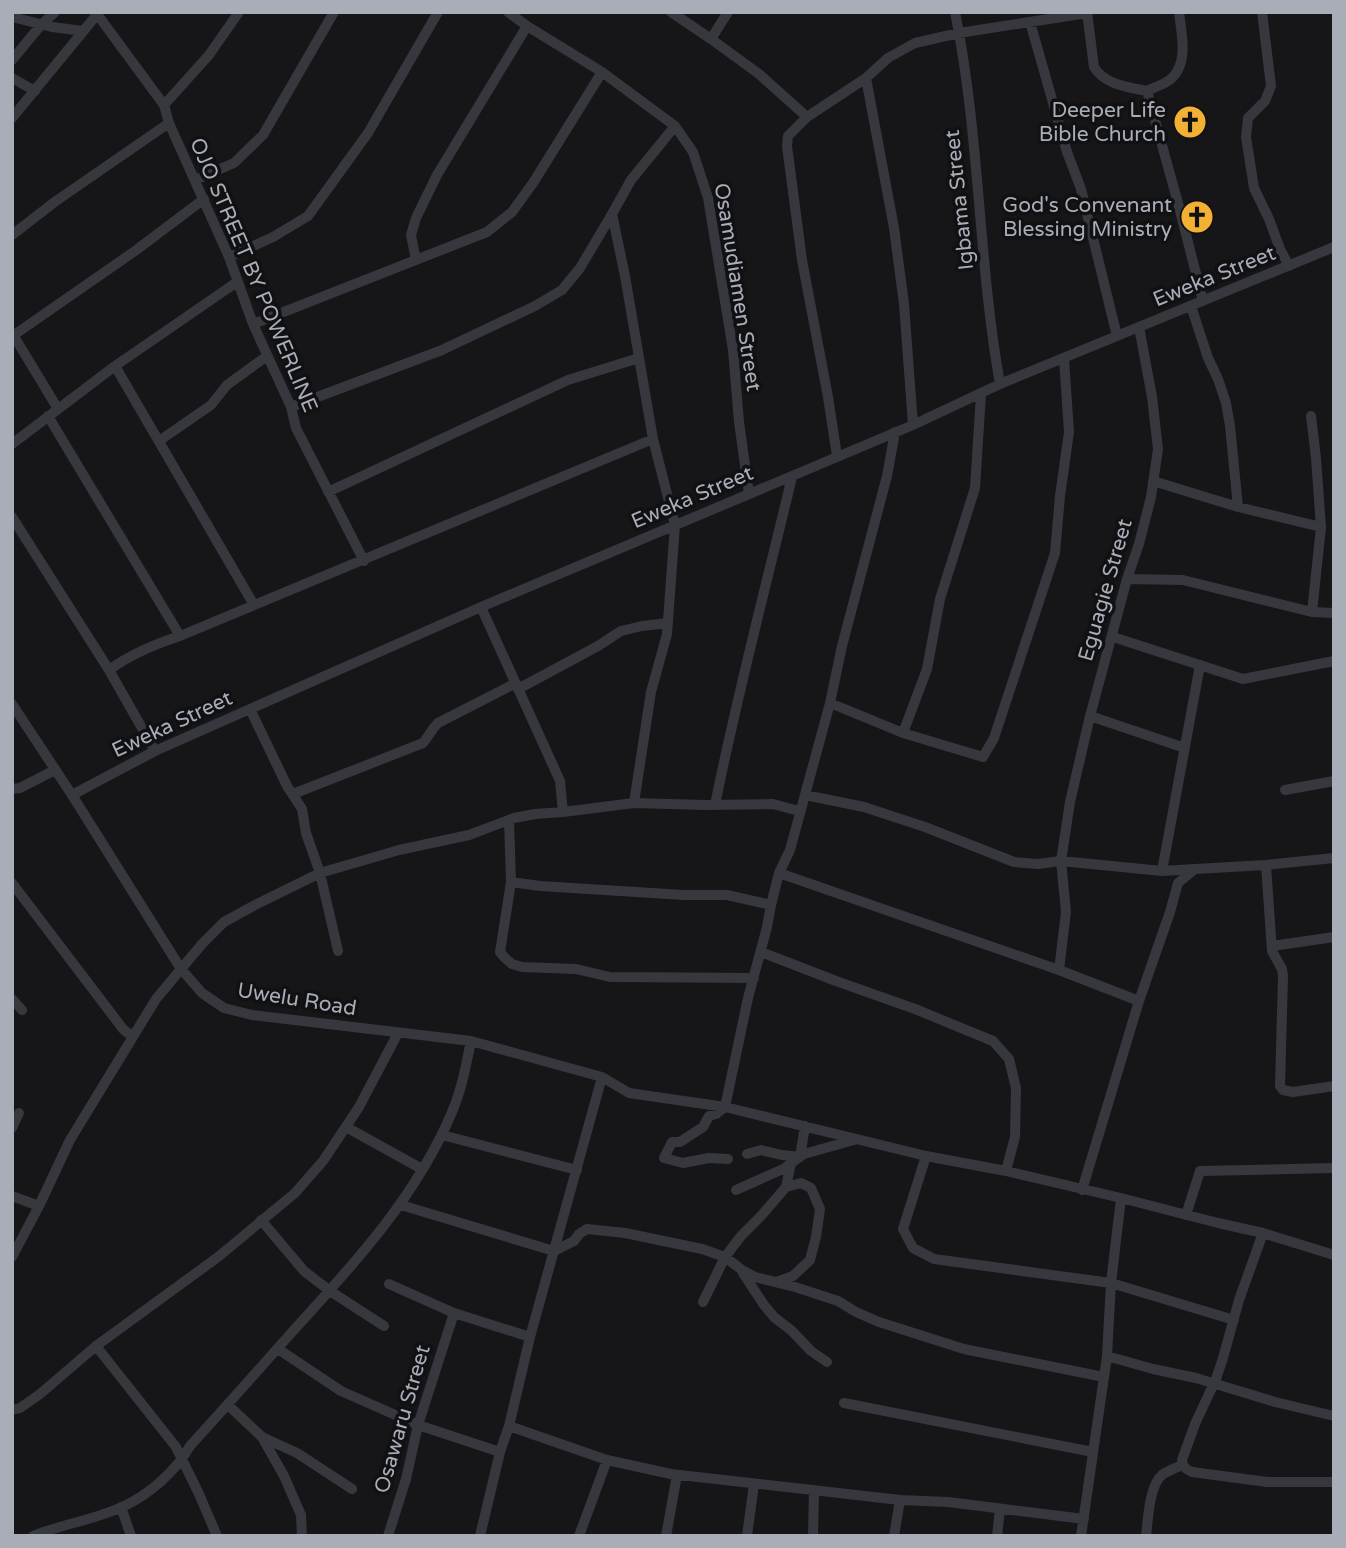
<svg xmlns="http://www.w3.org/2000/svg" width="1346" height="1548" font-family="'Varela Round',sans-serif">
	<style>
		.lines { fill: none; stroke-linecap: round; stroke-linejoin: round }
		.minor { stroke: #37383d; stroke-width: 10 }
		.labels { text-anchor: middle; stroke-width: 7; stroke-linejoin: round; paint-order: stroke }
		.poi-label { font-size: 21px; fill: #a8adb8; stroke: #111113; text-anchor: end }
		.street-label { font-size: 21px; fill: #a8adb8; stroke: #111113 }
	</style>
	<rect width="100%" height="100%" fill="#161618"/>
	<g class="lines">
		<path class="minor" d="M508,12l19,14 75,46 73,54 18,26 15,46 25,152 6,72 10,72
			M671,12l40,27 48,35 48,43
			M955,12c25,123 23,249 45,372
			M1087,12l7,55c11,18 34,20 53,24l31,112 25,98
			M1262,12l9,74 -6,15 -17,17 -2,19 8,51 15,31 11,30 9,17
			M97,14l67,91 5,18 60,134 24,67 38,83 5,21 68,133
			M12,17l40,10 31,4
			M1030,22l37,130 14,37 36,147
			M711,39l17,-27
			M12,60l29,-35 14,-13
			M12,78l23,13
			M866,78l28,150 10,76 9,121
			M1147,91c8,-4 19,-7 25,-13 17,-16 9,-46 7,-66
			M164,105l45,-50 30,-43
			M12,118l87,-106
			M195,180l39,-17 29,-28 71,-123
			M12,235l44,-34 113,-78
			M229,257l44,-20 35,-21 60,-83 70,-121
			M416,260l-5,-25 5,-17 21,-43 90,-149
			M1191,306l17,52 10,21 8,24 4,23 8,81
			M253,324l234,-92 25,-20 21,-29 69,-111
			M12,333l46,76
			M14,335l121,-84 69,-52
			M115,366l139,239
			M291,407l151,-57 93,-44 27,-16 18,-22 32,-54
			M48,416l132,220
			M1311,416l5,42 5,69 -9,85
			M159,441l52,-36 16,-20 40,-29
			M12,444l103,-78 122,-84
			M837,456l-9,-59 -26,-137 -15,-114 1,-10 19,-19 59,-39 22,-20 27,-15 44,-10 128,-20
			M1153,481l85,26 83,20
			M328,492l240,-112 71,-22
			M12,517l97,153c22,-16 46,-26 71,-34l473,-197
			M1127,579l56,1 129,32 22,1
			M481,607l79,174 3,31
			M1113,637l130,42 91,-18
			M109,670l46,81
			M518,689l80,-43 23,-15 21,-5 26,-3
			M830,703l73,30 80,24 11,-19 61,-185 5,-57 9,-64 -5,-73
			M12,704l60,91 109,174 21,24 22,15 28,7 219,26 131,36 27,16 96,14 201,49 80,15 115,27 97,25 45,10 71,22
			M250,709l37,77 15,23 4,24 14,40 18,78
			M1090,716l95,32
			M903,733l24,-64 13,-70 35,-111 6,-94
			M12,789l8,-1 35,-18
			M1285,790l49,-9
			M293,794l130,-51c6,-7 8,-13 15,-20l78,-40
			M72,795l83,-44 326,-144 432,-182 87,-41 334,-137
			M805,795l59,12 61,20 89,35 24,2 23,-3 101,10 33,-2
			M634,803l17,-111 16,-58 8,-109 -22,-86 -28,-163 -13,-62 19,-34 44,-54
			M715,805c22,-110 51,-219 77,-328
			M509,820l2,62 -11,70 5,6 7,6 10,3 54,2 34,8 144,1
			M1266,865l6,86 10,18 1,7 -3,110 3,4 10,2 41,-6
			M1162,871l38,-206
			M779,873l280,97 80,31
			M511,882l29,4 144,9h43l44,10
			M12,883l111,146 10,8
			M1272,946l62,-9
			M761,952l75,29 79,28 78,32 16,18 7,29 -1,49 -9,34
			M1059,970l7,-58 -5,-51 9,-59 20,-86 37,-137 12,-35 12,-47 7,-48 -6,-52 -13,-70
			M12,999l10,11
			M346,1127l76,42
			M12,1128l7,-15
			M442,1135l135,35
			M747,1154l14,-4 21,5 18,2 5,-31
			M926,1156l-23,73 10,19 21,11 177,24 123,37
			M728,1159l-19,-1 -26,5 -19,-5 8,-16h8l23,-15 6,-11 7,-2 9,-7 23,-109 19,-71 4,-22 8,-32 11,-23 40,-147 12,-57 45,-170 8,-44
			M736,1190l47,-21 21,-15 50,-14
			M1082,1190l57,-189 31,-89 8,-29 17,-14 71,-4 68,-7
			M12,1196l27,10
			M401,1205l153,46 20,-10 5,-7 8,-5 38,4 77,16 23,8 17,13 13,7 40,10 43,14 18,11 23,10 85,27 140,28
			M1186,1215l14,-44 134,-3
			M261,1220l43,51 26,20 54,35
			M1263,1233l-24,67 -16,58 -7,21 -21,45 -13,36c0,7 4,9 10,12l75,10h67
			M12,1257l27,-51 31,-66 86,-141 46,-55 22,-22 33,-18 63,-31 79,-23 70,-15 45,-17 21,-4 28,-2 71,-9 71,2 68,-1 26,7
			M743,1273l21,32 10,12 18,14 19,20 16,11
			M776,1282l17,-6 17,-16 6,-23 4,-28 -9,-21 -10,-5 -15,4 5,-24
			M389,1284l65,29 76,24
			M703,1302l22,-45 16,-21 20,-20 25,-29
			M96,1346l80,101 23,47 18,42
			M278,1349l63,42 77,34 82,27
			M1107,1356l46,13 43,9 79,24 59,14
			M844,1403l249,49
			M228,1405l34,32 22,39 17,39 1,21
			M12,1410l8,-2 20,-14 56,-48 122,-89 77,-64 28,-32 36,-54 39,-74
			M509,1426l98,34 64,14 229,26 48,2 136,17
			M262,1437l35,16 55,36
			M121,1507l10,29
			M33,1536c29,-12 61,-16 89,-29 27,-12 53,-35 68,-61 35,-38 69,-77 103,-115 61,-67 124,-135 159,-219 10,-23 14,-47 19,-71
			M388,1536l18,-57 12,-54 36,-112
			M480,1536l20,-84 9,-26 21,-89 72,-260
			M579,1536l28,-76
			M666,1536l11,-61
			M747,1536l7,-52
			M813,1536l1,-46
			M894,1536l6,-36
			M997,1536l3,-27
			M1081,1536l26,-180 4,-73 10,-85
			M1146,1536c2,-16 3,-50 16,-61 5,-4 14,-7 20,-10"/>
	</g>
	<defs>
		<symbol id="church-disc" viewBox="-11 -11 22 22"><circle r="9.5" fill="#f2b134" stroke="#111113"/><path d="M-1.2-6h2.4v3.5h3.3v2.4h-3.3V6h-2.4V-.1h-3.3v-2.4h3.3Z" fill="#111"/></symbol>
	</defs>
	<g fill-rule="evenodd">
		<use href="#church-disc" x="1171" y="103" width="38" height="38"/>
		<use href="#church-disc" x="1178" y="198" width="38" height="38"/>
	</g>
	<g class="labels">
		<g class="poi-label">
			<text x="1166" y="117">Deeper Life<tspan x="1166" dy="24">Bible Church</tspan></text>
			<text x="1172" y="212">God's Convenant<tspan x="1172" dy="24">Blessing Ministry</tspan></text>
		</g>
		<g class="street-label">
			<text transform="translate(959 200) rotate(-96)" y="7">Igbama Street</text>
			<text transform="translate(254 275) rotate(67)" y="7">OJO STREET BY POWERLINE</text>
			<text transform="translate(1214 276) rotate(-22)" y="7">Eweka Street</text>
			<text transform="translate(738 287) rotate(81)" y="7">Osamudiamen Street</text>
			<text transform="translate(692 497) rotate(-23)" y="7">Eweka Street</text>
			<text transform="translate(1105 590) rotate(-74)" y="7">Eguagie Street</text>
			<text transform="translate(172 724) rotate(-25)" y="7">Eweka Street</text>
			<text transform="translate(297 999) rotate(9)" y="7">Uwelu Road</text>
			<text transform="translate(402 1419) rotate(-74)" y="7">Osawaru Street</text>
		</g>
	</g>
	<rect width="1346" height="1548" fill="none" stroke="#a8adb8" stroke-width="28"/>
</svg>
